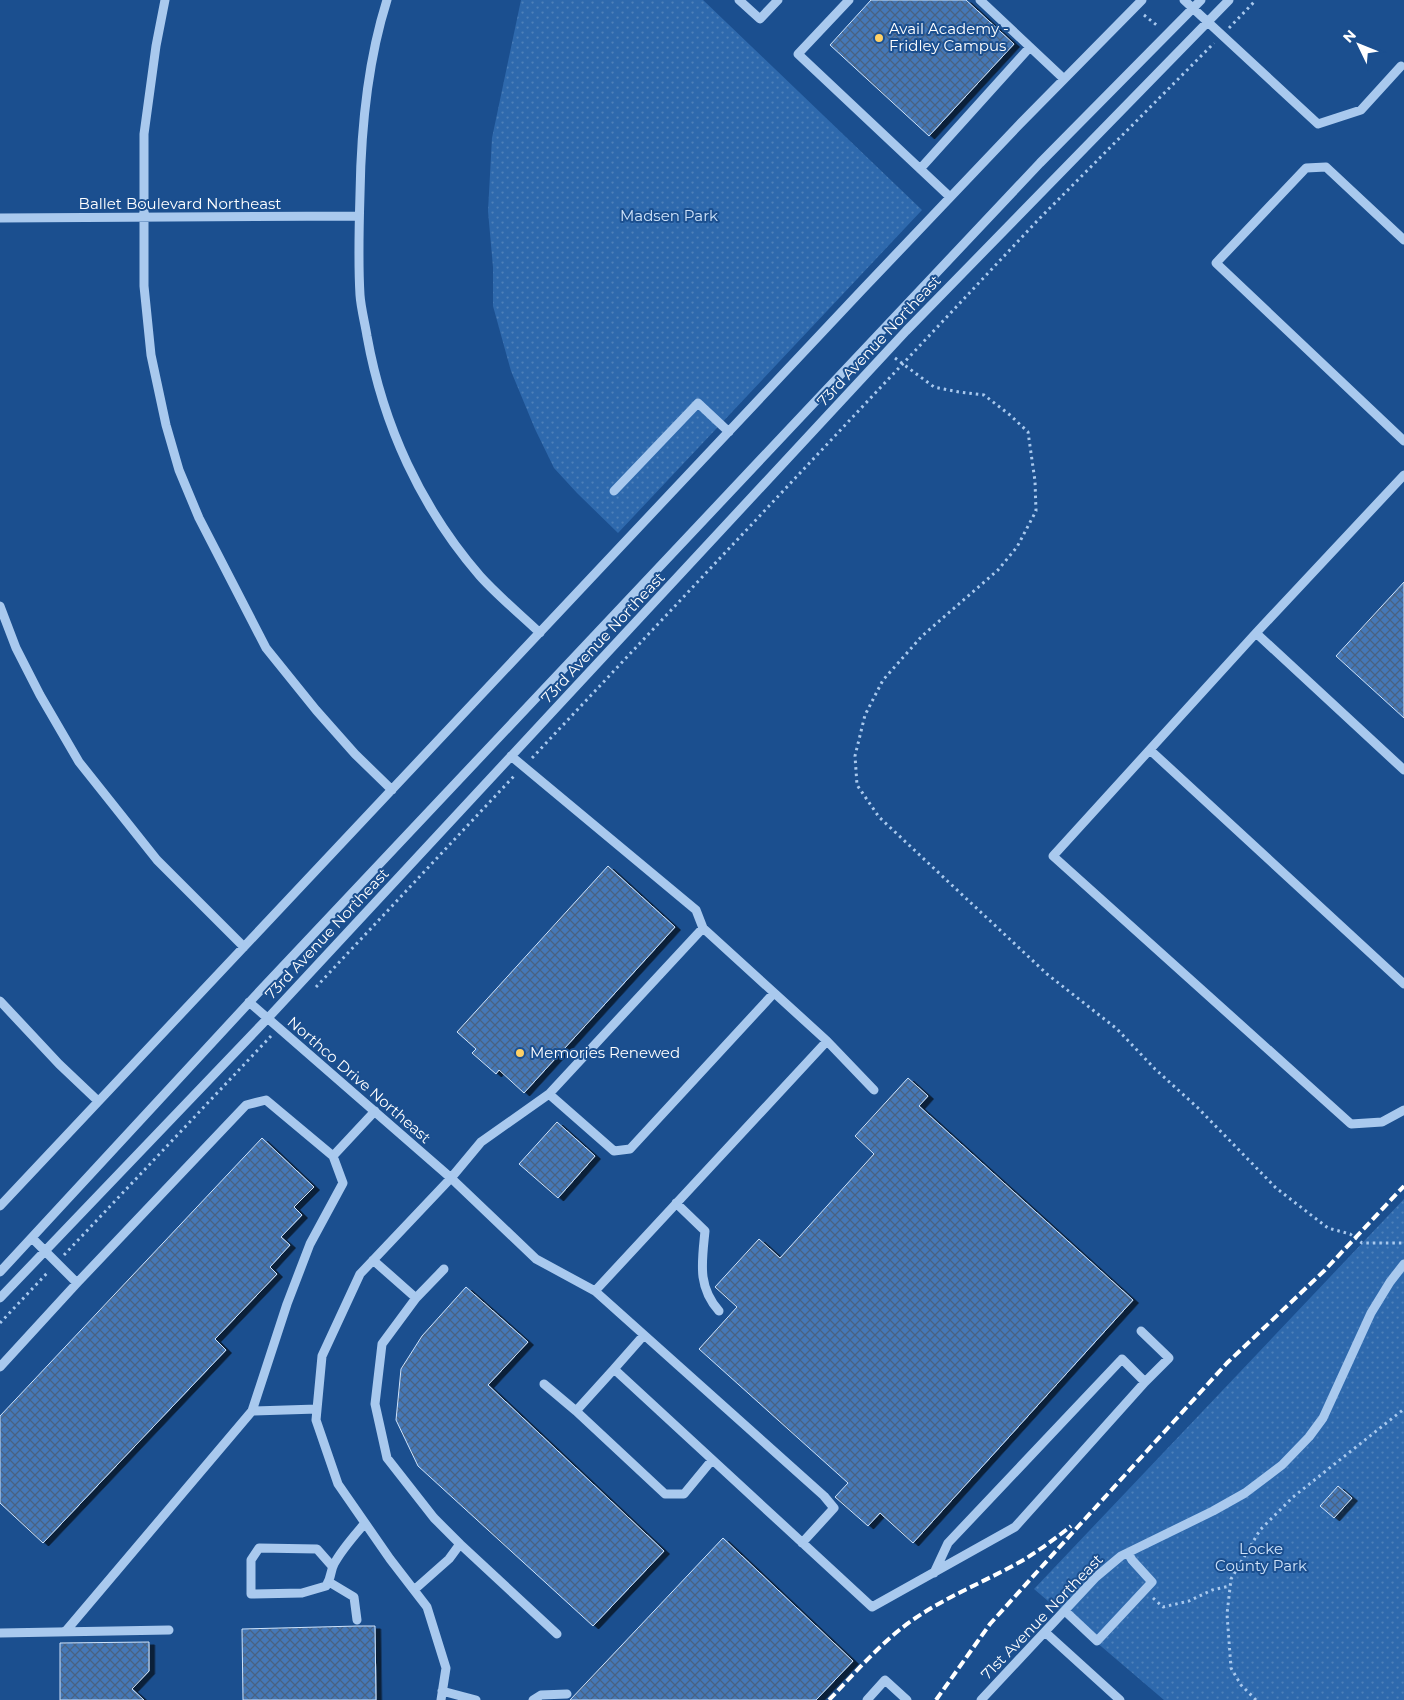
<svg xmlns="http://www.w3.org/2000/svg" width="1404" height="1700" font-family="Montserrat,sans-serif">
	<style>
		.park { fill: url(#park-dots) }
		.building { fill: url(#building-cross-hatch); stroke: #cfe3fa; filter: url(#shadow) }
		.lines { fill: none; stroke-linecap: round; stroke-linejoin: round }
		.path { stroke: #a9c9ee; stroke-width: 3; stroke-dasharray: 2.5 4; stroke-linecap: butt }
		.minor { stroke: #a9c9ee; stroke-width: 9 }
		.rail { stroke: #fff; stroke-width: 4; stroke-dasharray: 9 4; stroke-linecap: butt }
		.poi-dot { fill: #ffd166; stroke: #1b4f8f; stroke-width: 2 }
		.labels { text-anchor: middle; stroke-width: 4; stroke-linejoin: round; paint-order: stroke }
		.poi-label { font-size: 15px; fill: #fff; stroke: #1b4f8f; text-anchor: start }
		.street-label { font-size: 15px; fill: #fff; stroke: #1b4f8f }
		.park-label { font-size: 15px; fill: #cfe3fa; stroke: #1b4f8f }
	</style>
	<defs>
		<pattern id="park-dots" width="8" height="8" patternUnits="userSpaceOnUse" patternTransform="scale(1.25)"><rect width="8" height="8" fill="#2e69ad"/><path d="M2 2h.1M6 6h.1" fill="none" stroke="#4d80b9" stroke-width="1.8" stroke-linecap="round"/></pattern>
		<pattern id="building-cross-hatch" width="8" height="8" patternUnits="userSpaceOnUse" patternTransform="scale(1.25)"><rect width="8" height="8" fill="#4478b7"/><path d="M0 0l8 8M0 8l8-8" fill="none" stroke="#486282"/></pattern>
		<filter id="shadow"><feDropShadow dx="5.5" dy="3" stdDeviation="0" flood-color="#0009"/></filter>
	</defs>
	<rect width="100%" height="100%" fill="#1b4f8f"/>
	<path class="park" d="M521,0h182l219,210 -304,323 -41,-40 -23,-25 -19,-39 -24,-58 -18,-65v-39l-5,-56 4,-73z
		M1404,1199v501h-240l-130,-111z"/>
	<path class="building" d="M871,0h95l48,44 -85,92 -99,-91z
		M1404,582v136l-68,-62z
		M608,866l67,61 -151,166 -25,-23 -3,4 -24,-21 4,-4 -19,-17z
		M908,1078l20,18 -9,10 214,194 -220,243 -33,-30 -12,13 -33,-29 13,-14 -149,-134 38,-42 -22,-20 44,-48 21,19 94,-104 -19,-18z
		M557,1122l38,34 -37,42 -39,-34z
		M262,1138l52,49 -20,20 8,8 -21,22 9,8 -20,22 7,7 -62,65 11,11 -183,193 -43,-40v-87z
		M466,1287l62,55 -40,43 176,166 -71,75 -175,-160 -22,-46 5,-51 21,-33z
		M1338,1486l14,12 -18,20 -14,-12z
		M723,1538l130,123 -37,39h-246z
		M358,1626h17l1,74h-133l-1,-71z
		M149,1642v29l-17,18 12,11h-84v-57z"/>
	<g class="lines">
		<path class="path" d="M1144,15l15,12
			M1229,28l27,-28
			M895,358l39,29 25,5 25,3 26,20 18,17 7,49 1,30 -19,36 -19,23 -76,66 -39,44 -18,35 -10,41 2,29 22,32 168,157 70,55 38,40 42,38 79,81 52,40 22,6 12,9h42
			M532,758l506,-538 176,-177
			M316,987l199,-212
			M64,1255l207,-219
			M0,1323l49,-52
			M1153,1598l10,9 26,-6 23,-11 18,-4
			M1256,1700l-15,-15 -10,-17 -4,-54 4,-35 29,-49 33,-33 111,-88"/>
		<path class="minor" d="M165,0l-9,46 -12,88v152l7,69 15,70 13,45 20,48 67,130 50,62 39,44 37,36
			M387,0c-20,63 -26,128 -27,194 -1,33 -2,68 0,101 1,14 5,28 7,41 16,89 54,172 113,240 18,20 40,38 60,57
			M739,0l21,19 18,-19
			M849,0l-51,54 152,143
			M980,0l84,79
			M1184,0l134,124 43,-14 40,-44
			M920,169l110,-122
			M0,218l359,-2
			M1404,240l-78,-73 -20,1 -90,95 188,178
			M1404,475l-148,158 -203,223 298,268 31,-2 22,-12
			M614,491l84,-88 31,29
			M0,606l16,42 24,47 39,67 78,98 87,87
			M1256,633l148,137
			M1150,750l254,234
			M511,756l185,154 7,18
			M0,1001l59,63 39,37
			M249,1002l202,176 85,81 59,32 229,205 10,12 -32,35
			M827,1041l47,49
			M549,1094l65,57 16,-2 144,-156
			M333,1156l42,-45
			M676,1203l29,28c-3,31 -8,55 14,80
			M0,1206l861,-915 156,-164 125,-127
			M32,1238l45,45
			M373,1260l43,38 -34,46 -7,60 12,54 47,60 26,26 -11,15 -35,31
			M0,1272l257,-278 783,-831 161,-163
			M0,1298l267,-279 639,-688 323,-331
			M416,1298l28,-29
			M1141,1331l28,27 -24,24
			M644,1335l-30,34 258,238 143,-80 130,-145 -23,-23 -174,184 -14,30
			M0,1367l77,-84 169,-178 20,-5 67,56 10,27 -33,61 -23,60 -35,107 -187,221
			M614,1369l-38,42 89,83h19l28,-34
			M544,1384l32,27
			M252,1411l65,-2
			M460,1544l97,90
			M332,1566l-15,-17 -58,-1 -8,12v34l51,-1 24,-7c6,-9 4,-15 8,-22 8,-15 20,-28 31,-41
			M329,1582l25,15 3,23
			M1065,1611l32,30 55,-59 -20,-22 -4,-7
			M1045,1632l75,68
			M0,1633l169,-3
			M442,1691l34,9
			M441,1700l5,-32 -19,-61 -37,-48 -52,-75 -22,-64 6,-64 38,-82 91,-96 30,-36 68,-48 154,-166 124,113 -232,250
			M533,1700l8,-5 26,-1
			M867,1700l18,-20 22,20
			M981,1700l115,-123 25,-21 92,-45 32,-18 37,-28 27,-28 14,-19 48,-105 19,-31 14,-18"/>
		<path class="rail" d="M829,1700c27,-28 53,-59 85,-81 35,-24 75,-39 111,-60 16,-10 31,-21 46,-33
			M936,1700l54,-76 75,-83 162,-178 98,-93 79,-84"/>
	</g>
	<g class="poi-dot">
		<circle cx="879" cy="38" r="5"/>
		<circle cx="520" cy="1053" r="5"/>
	</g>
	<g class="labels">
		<g class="poi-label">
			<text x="889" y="34">Avail Academy -<tspan x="889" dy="17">Fridley Campus</tspan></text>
			<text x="530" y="1058">Memories Renewed</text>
		</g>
		<g class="street-label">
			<text x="180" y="209">Ballet Boulevard Northeast</text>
			<text transform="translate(879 341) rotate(-47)" y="5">73rd Avenue Northeast</text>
			<text transform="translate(603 638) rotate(-47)" y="5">73rd Avenue Northeast</text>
			<text transform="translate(327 934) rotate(-47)" y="5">73rd Avenue Northeast</text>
			<text transform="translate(359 1080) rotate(41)" y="5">Northco Drive Northeast</text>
			<text transform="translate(1042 1617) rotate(-46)" y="5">71st Avenue Northeast</text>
		</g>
		<g class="park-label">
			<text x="669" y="221">Madsen Park</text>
			<text x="1261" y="1554">Locke<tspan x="1261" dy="17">County Park</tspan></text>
		</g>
	</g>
	<g transform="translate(1359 45) rotate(313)" stroke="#1b4f8f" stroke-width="4" paint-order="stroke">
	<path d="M0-4L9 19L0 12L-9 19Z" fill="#ffffff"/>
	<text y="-8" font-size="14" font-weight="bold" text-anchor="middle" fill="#ffffff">N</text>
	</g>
</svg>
